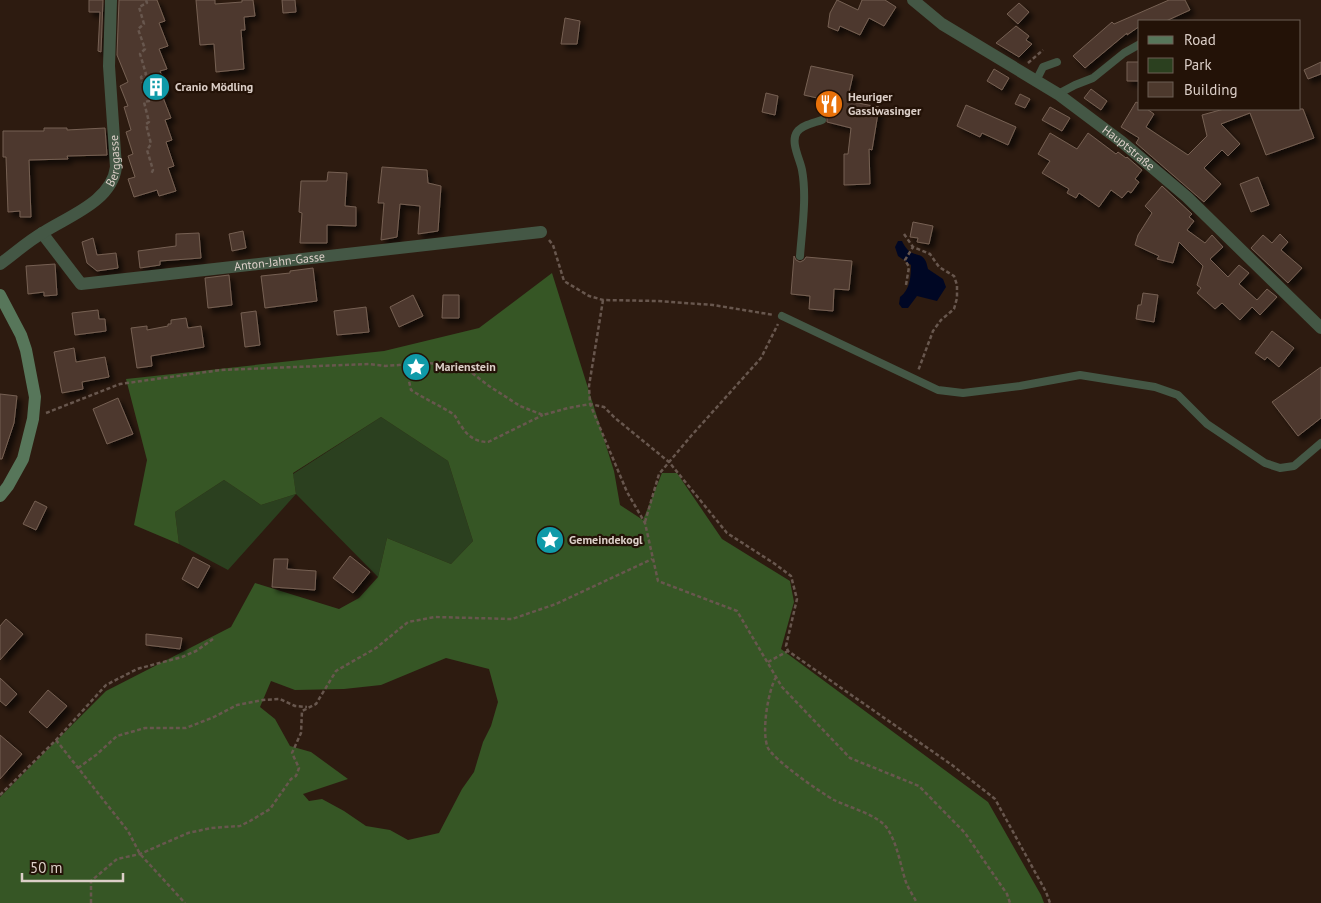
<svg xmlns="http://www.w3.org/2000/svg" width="1321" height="903" font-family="'PT Sans',sans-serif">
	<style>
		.green { fill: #2b401f }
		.forest { fill: #365625; fill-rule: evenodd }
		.water { fill: #000724 }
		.building { fill: #4d392d; stroke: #766053; filter: url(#shadow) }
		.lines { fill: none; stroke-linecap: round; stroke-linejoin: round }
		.path { stroke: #68574e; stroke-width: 2.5; stroke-dasharray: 4 2.5; stroke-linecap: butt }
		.service { stroke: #445745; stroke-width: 8 }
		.minor { stroke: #445745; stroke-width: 12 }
		.tertiary { stroke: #445745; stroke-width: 12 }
		.secondary { stroke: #57765a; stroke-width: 12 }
		.labels { text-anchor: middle; stroke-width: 4.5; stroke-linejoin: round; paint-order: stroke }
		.poi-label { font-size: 12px; font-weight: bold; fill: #dccfc8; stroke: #231207; text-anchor: start }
		.street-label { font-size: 12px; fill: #dccfc8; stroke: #231207 }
	</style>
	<defs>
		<filter id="shadow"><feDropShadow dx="4.5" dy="4.5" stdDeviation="2.5" flood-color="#0009"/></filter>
	</defs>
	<rect width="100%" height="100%" fill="#2d1b10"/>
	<path class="green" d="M381,417l67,44 25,80 -22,23 -64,-26 -9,39 -82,-83 -68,76 -49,-26 -4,-32 49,-32 37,25 35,-11 -3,-20z"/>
	<path class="forest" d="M552,273l62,198 6,34 23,15 19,-47h15l45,66 68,42 4,21 -13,47 207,153 53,93 3,8h-1044v-106l106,-106 125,-64 24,-44 84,26 20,-11 19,-21 9,-39 64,26 22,-23 -25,-80 -67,-44 -88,56 3,21 -35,11 -37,-25 -49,32 4,32 -45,-19 13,-65 -21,-81 258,-28 95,-23zM446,658l43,11 9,33 -7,24 -8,16 -9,30 -12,17 -23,44 -31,7 -18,-10 -24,-4 -22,-15 -22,-12 -13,2 -6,-7 45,-15 -37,-27 -21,-6 -15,-27 -15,-12 11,-26 24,9 49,-1 37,-4z"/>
	<path class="water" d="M898,241h4c10,22 22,5 26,28l15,10 3,8 -9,14 -20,-5 -9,12h-6l-3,-4 1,-7c10,-7 11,-21 11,-32l-13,-9 -3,-9z"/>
	<path class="building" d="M89,0h14l-2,52 -3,-1 2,-39h-11z
		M119,0h38l8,21 -6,2 9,23 -9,3 8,20 -7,2 8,22 -6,2 9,23 -6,2 7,20 -6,2 8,24 -6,2 8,23 -17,5 -2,-6 -23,7 -6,-18 7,-2 -7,-21 5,-2 -7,-22 5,-2 -7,-23 4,-1 -8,-20 8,-4 -11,-27z
		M196,0h19v4l27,-2v-2h11l2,16 -11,1 1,13h-4l3,39 -28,3 -2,-28 -14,1z
		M282,0h13l1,12 -13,1z
		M837,0l21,10 4,-10h23l11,7 -12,19 -15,-8 -9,17 -20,-9 -2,5 -10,-4 2,-14z
		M1169,0h16l5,10 -24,11h-26v5l-13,9v-2l-42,35 -12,-12 39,-34 2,2z
		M1019,3l10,9 -11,12 -11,-10z
		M565,18l15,3 -3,23h-16z
		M1016,26l13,10 -3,4 6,4 -13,13 -23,-14z
		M1127,62h13v19h-13z
		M1321,62v12l-13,5 -4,-9z
		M811,66l42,9 -6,26 32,6 -7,43 -3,-1 1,35 -26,1v-31h4l3,-26 -24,-6v-4l-4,-4 3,-14 -22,-5z
		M994,69l15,9 -7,12 -15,-9z
		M1091,89l16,12 -6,9 -17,-12z
		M766,93l12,3 -3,19 -13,-3z
		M1020,94l10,5 -5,9 -10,-4z
		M1136,102l4,2v5h7l7,5 -8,13 42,28 19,-19 -5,-21 22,-6h79l11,29 -48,17 -16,-42 -29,11 19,20 -12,12 -6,-6 -18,18 17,16 -17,18 -68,-59 3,-5 -18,-11z
		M966,105l50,22 -8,18 -26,-12 -2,4 -23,-11z
		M1050,107l20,11 -8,13 -20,-11z
		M44,128h23v2l38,-2 2,27 -40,1 1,3 -39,1 2,57h-11v-6l-12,1 -2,-55h-3v-26h41z
		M1050,133l27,16 11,-16 28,21 2,-2 8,6 1,-1 15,13 -7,9 4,3 -8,11 -3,-2 -6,7 -11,-8 -12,17 -20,-14 -3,5 -9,-5 2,-4 -27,-16 8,-12 -12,-7z
		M382,167l45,3 1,13 13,3 -3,45 -20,3 2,-28 -20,-2 -3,33 -16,3 3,-37h-6z
		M328,172l19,1 -2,33 11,1v19l-29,-1v18h-27l2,-30 -3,-1 2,-31h26z
		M1258,177l11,28 -18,7 -11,-28z
		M1162,186l30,28 -3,3 5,4 -7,9 18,13 7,-8 11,12 -13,12 18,18 11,-12 10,8 -10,11 18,16 10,-11 10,8 -17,18 -8,-8 -12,13 -18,-17 -7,6 -18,-16 4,-5 -4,-3 6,-19 -24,-24 -6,21 -16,-4 2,-3 -24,-11 3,-10 14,-22 -7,-7z
		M913,222l20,4 -4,18 -12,-2 1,-4 -8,-1z
		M243,231l3,17 -14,3 -3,-17z
		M199,233l2,25 -41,3v4l-20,3 -2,-17 38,-5v-12z
		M1280,234l8,8 -7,8 21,18 -14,15 -37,-35 12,-13 9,8z
		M93,238l4,17 19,-2 2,15 -21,3 -10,-8 -5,-21z
		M794,256l2,4 4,2 4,-2 2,-3 46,4 -3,29 -15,-1 -1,22 -24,-2 1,-13 -19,-2z
		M55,264l2,31 -13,1v-4l-16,2 -2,-28z
		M313,268l4,33 -52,7 -4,-32 29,-3v-2z
		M229,275l3,30 -24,3 -3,-30z
		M1143,293l15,2 -4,27 -18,-3 2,-14h3z
		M413,295l10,21 -24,11 -9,-20z
		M443,295h16v23h-17z
		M366,307l3,25 -32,3 -3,-24z
		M98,310l1,9h6l1,12 -31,4 -3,-22z
		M256,311l4,34 -15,2 -4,-34z
		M186,318l2,10 13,-2 3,21 -53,9 1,10 -15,2 -6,-40 16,-2v4l21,-4v-2h3v-4z
		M1272,331l22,17 -15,19 -12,-10 -2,3 -10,-7z
		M74,348l2,14 29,-5 4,20 -27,5 1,7 -21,4 -8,-41z
		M1321,367v51l-23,18 -26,-34z
		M0,394l17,2 -3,27 -12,36h-2z
		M118,398l15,36 -26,10 -14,-35z
		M35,501l12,6 -11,23 -13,-6z
		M350,556l20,16 -17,21 -20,-15z
		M193,557l17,9 -12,22 -16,-9z
		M274,559h14l-1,10 29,2 -1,19 -43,-3z
		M6,619l17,15 -23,26v-34z
		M146,634l36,4 -2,11 -34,-4z
		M0,678l17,16 -11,12 -6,-5z
		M48,690l19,16 -20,22 -18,-16z
		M0,735l22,19 -22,25z"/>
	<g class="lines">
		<path class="path" d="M146,0l1,3 -8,4 5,17 -6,5 7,20 -5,5 6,20 -5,3 8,24 -5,1 5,20 -3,2 5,20 -4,6 6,20 -2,4
			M1028,63l15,-13
			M904,234l9,13 17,7 9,13 15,9 3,9v13l-3,11 -13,11 -8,11 -15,40
			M549,240l4,5 11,36 25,15 14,4 55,1 55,4 61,10
			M906,285l3,-18 -4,-7 8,-13
			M603,300l-14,86 1,18 37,88 18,31 13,58 79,30 45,76 68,71 69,28 46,47 42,61 3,9
			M414,363l-5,18 2,9c14,9 28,15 42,24 4,3 5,9 9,13 6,10 15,15 26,15l55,-27
			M46,413l74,-29 101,-14 148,-6 16,2 41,-3 37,3 26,20 31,20 23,9 25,-7 22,-4 14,3 11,11 54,44 58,71 48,31 16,12 6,23 -11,47 2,5 164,114 43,34 51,93 4,11
			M645,522l14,-48 32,-38 70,-78 17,-34
			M768,662l20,-11
			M776,677c-8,14 -15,56 -8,71 7,13 52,44 66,52 14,7 44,15 53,28 10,15 13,35 18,51 2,8 8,16 12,24
			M56,740l72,91 12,23 45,49
			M78,768l18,-13 21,-19 28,-8h41l28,-11 23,-12 26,-5 17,-1 15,7 12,1
			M0,795l56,-55 50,-55 31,-16 45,-12 14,-6 17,-12
			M91,903v-22l26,-22 23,-5 48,-21 23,-5 29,-2 10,-5 20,-12 21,-30 5,-3 3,-8 -7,-15 9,-20 1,-22 14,-7 20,-33 40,-23 32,-26 27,-5 77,2 44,-15 96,-45"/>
		<path class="service" d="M1036,81l7,-14 14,-5
			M1058,94l17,-9 18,-7 31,-25 16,-9
			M800,256c2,-27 7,-59 2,-86 -2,-11 -12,-28 -5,-38 5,-7 17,-9 25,-12
			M782,316l156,74 25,3 57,-7 60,-11 75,12 23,8 29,29 58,39 15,5 14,-2 27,-23"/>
		<g class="minor">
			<path id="s1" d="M42,233l39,51 460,-52"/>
			<path id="s2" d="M0,264c14,-10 28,-23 44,-32 25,-16 68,-31 72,-65l-7,-101 2,-66"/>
		</g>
		<path class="tertiary" id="s3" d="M913,0l29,24 116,70 64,48 65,55 134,131"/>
		<path class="secondary" d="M0,295l21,40 5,15 9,47 -2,22 -10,40 -15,27 -8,10"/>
	</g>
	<defs>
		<symbol id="building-disc" viewBox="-11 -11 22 22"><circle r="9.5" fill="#0f9aa8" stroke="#231207"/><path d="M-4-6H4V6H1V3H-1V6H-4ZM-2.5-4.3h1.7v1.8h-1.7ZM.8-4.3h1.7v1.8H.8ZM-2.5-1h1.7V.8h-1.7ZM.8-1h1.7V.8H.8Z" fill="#fff"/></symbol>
		<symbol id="restaurant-disc" viewBox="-11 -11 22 22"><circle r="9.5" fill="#e8710a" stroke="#231207"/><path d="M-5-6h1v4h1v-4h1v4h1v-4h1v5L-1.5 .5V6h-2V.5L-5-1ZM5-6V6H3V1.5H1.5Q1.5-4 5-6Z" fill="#fff"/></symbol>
		<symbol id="sight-disc" viewBox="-11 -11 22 22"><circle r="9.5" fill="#0f9aa8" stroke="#231207"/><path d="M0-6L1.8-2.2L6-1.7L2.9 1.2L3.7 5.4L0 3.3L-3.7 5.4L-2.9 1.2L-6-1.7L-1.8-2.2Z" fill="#fff"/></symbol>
	</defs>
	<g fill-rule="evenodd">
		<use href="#building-disc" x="140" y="71" width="32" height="32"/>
		<use href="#restaurant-disc" x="813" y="88" width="32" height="32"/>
		<use href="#sight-disc" x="400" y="351" width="32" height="32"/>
		<use href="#sight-disc" x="534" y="524" width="32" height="32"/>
	</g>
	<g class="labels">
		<g class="poi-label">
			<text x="175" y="91">Cranio Mödling</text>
			<text x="848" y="101">Heuriger<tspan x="848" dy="14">Gasslwasinger</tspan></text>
			<text x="435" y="371">Marienstein</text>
			<text x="569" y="544">Gemeindekogl</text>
		</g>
		<g class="street-label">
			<text dy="4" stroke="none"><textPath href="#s3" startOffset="262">Hauptstraße</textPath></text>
			<text dy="4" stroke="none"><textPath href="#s2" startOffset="161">Berggasse</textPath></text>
			<text dy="4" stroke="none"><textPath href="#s1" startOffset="264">Anton-Jahn-Gasse</textPath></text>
		</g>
	</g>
	<rect x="1138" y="20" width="162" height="90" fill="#231207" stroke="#6d5e54"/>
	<rect x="1148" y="36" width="25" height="8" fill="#57765a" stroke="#6d5e54"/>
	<text x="1184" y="45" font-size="15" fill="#dccfc8">Road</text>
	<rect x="1148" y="58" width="25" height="15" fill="#2b401f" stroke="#6d5e54"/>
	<text x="1184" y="70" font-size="15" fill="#dccfc8">Park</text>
	<rect x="1148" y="82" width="25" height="15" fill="#4d392d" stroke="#6d5e54"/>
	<text x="1184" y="95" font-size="15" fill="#dccfc8">Building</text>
	<path d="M22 873v8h101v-8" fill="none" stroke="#dccfc8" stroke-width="2.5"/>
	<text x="30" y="873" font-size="15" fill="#dccfc8" stroke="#231207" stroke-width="4" paint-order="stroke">50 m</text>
</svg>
